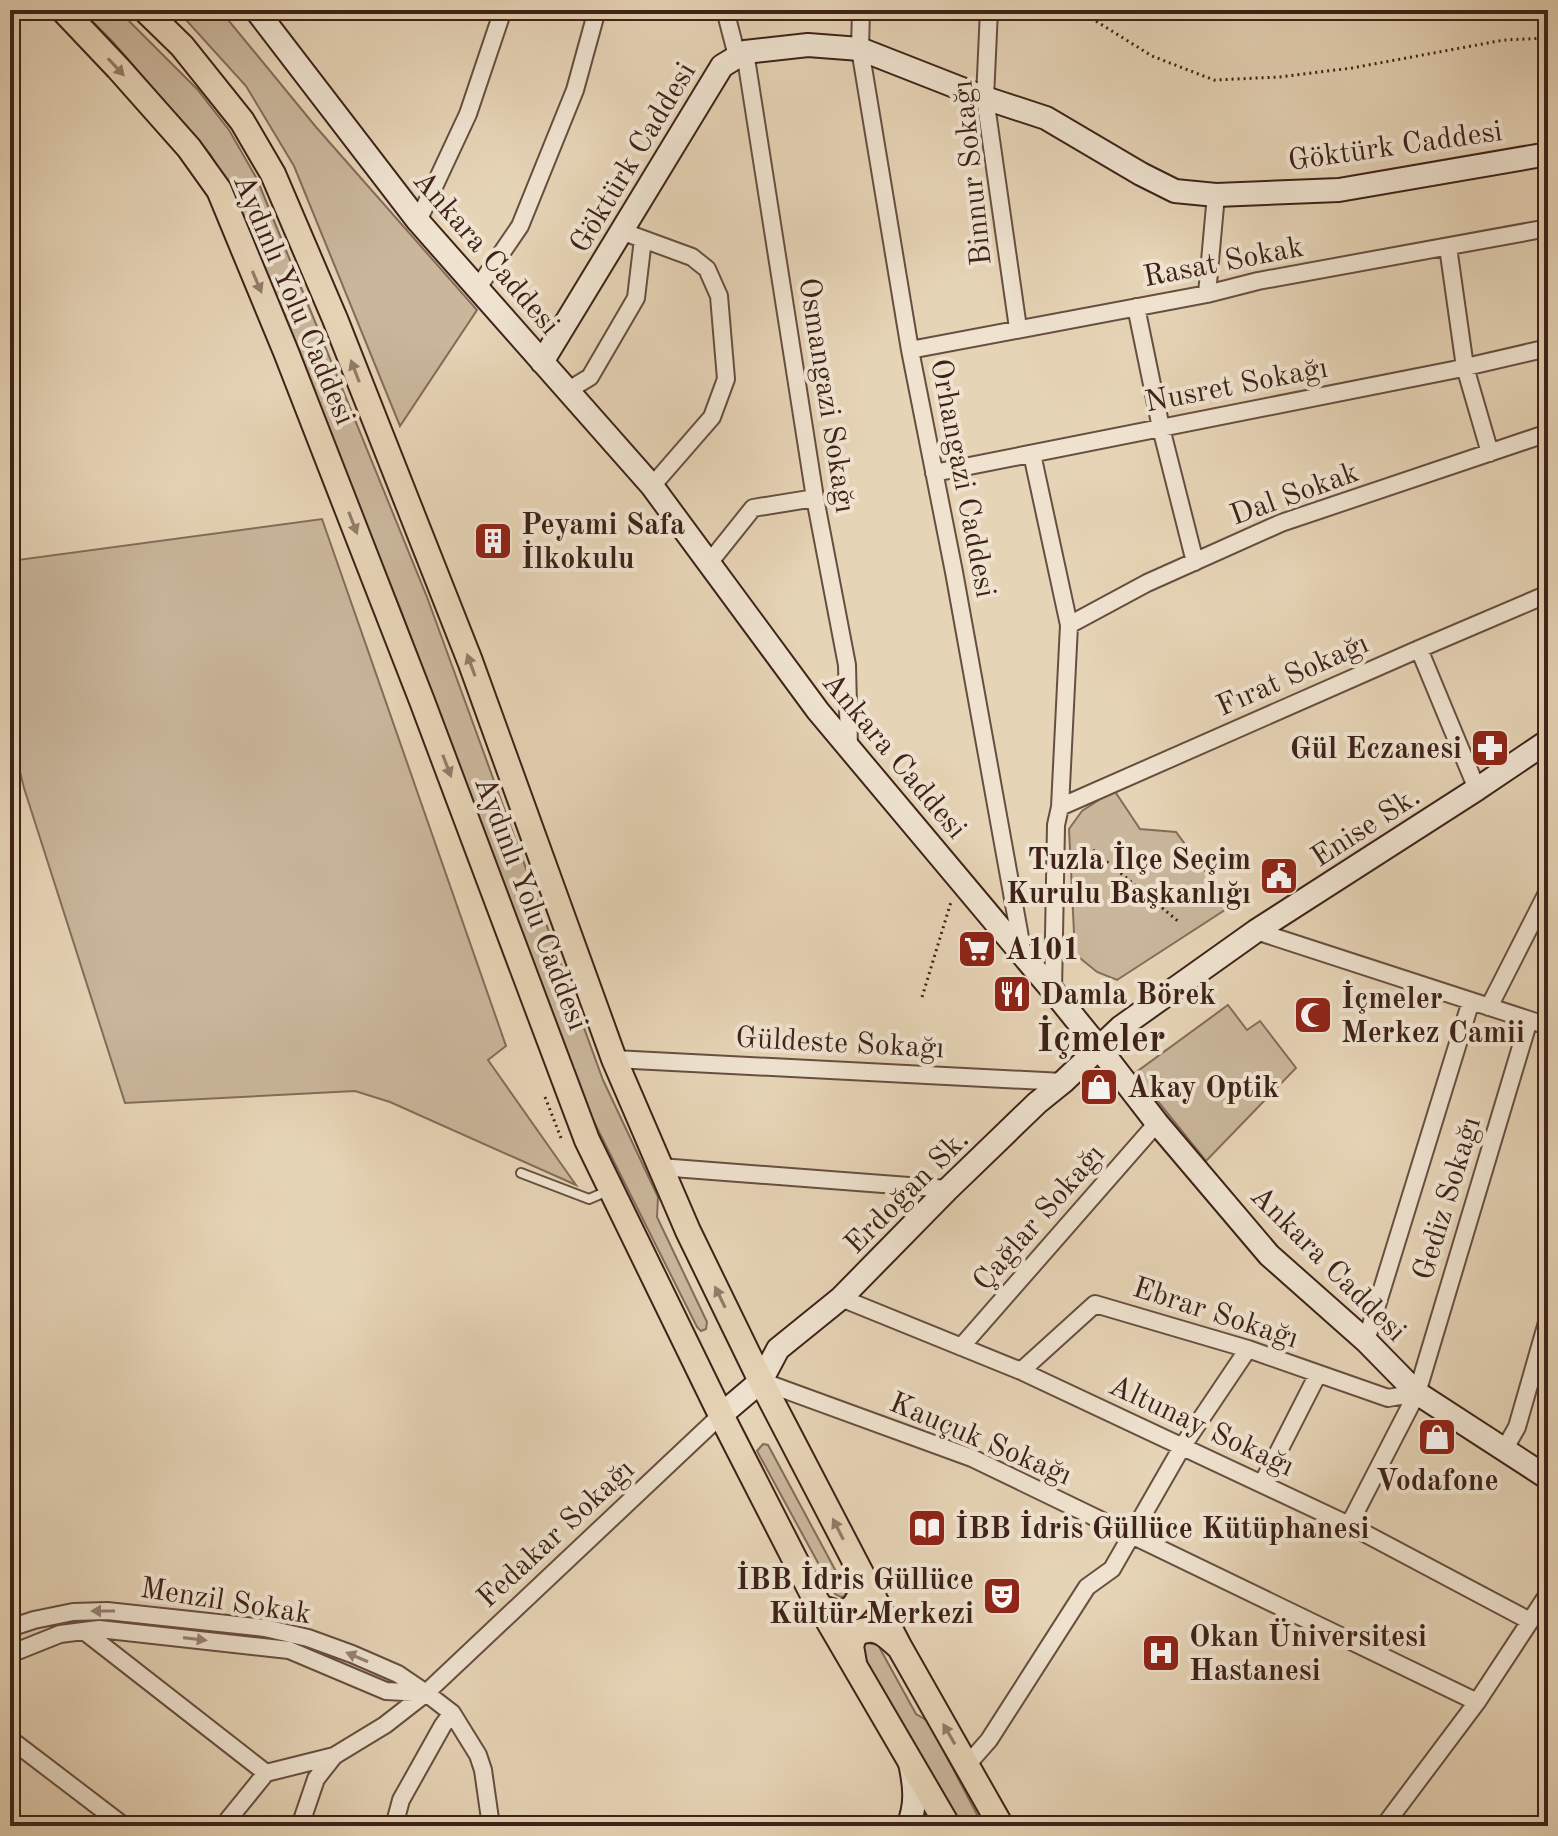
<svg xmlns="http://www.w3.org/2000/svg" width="1558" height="1836" font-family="'Old Standard TT',serif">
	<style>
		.green { fill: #c9b69b; stroke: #846c5a; stroke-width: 2 }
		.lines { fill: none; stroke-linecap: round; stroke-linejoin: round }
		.lane-casing { stroke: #684e40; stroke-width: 12 }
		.street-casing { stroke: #684e40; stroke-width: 20 }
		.secondary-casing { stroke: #3e2219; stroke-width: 26 }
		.primary-casing { stroke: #3e2219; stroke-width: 28 }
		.path { stroke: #3e2219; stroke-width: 3; stroke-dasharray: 2 4; stroke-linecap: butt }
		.lane { stroke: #efe3d0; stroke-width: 8 }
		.street { stroke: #efe3d0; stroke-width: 16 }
		.secondary { stroke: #efe3d0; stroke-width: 22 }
		.primary { stroke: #e6d4b6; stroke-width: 24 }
		.oneway { fill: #927b68 }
		.oneway2 { fill: #968274 }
		.labels { text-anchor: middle; stroke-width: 8; stroke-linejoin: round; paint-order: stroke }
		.street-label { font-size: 30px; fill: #3e2219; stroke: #efe3d0 }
		.poi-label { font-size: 30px; font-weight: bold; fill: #3e2219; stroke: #efe3d0; text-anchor: start }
		.district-label { font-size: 38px; font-weight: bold; fill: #3e2219; stroke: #efe3d0 }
	</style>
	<rect width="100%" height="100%" fill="#e6d4b6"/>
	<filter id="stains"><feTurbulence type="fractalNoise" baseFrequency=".0025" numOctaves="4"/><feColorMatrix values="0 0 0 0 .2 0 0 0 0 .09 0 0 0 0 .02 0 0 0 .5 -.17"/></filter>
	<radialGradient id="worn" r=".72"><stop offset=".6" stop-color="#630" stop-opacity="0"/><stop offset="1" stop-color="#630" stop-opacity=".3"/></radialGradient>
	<path class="green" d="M81,10h37l79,79 32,41 28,49 170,418 176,483 55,117 -1,20 50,105 -1,7 -5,2 -4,-4 -106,-211 -191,-508 -169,-416 -21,-38 -97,-112z
		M177,10h43l96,117 161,183 -77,116 -106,-260 -48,-80z
		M322,519l184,527 -18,14 88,125 -186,-83 -35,-11 -230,12 -101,-315 -14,-56v-171z
		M1114,790l26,39 36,3 55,74 -114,74 -20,-8 -22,-18 -6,-125 13,-18z
		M1228,1005l19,25 13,-9 36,47 -90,93 -71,-88z
		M763,1444l5,1 78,145 -1,6 -4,1 -6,-3 -78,-143z
		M867,1643l11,2 38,69 12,7 55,105h-25l-101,-177z"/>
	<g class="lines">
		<defs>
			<path id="lane" d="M521,1173l68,26 21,-9"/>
			<path id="street" d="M725,10l12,46
				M861,10l-1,39 50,301 44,222 69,382
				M989,10l-4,88 33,230
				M745,52l70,446 32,167 2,83
				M418,221l50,-107 35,-104
				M621,231l71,26 15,12 12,27 7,83 -14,38 -60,69
				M1448,247l17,120 25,86
				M477,289l43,-63 55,-136 22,-80
				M1207,294l9,-99
				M1136,307l25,121 34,134
				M910,350l297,-56 51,-13 290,-53
				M567,391l23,-14 46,-79 7,-59
				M1032,454l37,171 -9,182 -4,18 -3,166
				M934,473l519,-103 95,-22
				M709,563l44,-55 62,-10
				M1069,625l78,-42 134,-60 267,-90
				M1419,649l58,140
				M1060,807l359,-158 129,-55
				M1256,931l292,95
				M1489,1007l59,-116
				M614,1059l449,23
				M660,1167l288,22
				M841,1298l180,73 328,154 181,96
				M1366,1341l105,-340
				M961,1347l196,-224
				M1021,1371l74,-67 153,45 140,49 29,-5
				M761,1381l211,77 505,244
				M1504,1450l13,-23 31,-108
				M1262,1484l56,-110
				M1349,1525l68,-132 112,-373
				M10,1628l24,-8 39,-8 34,-1 158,17 43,10 44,16 46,20 28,19 26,20 26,42 5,15 8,56
				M84,1631l182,142
				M10,1654l50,-20 39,-5 190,21 97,41 37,2
				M10,1739l114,87
				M967,1765l22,-25 98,-153 25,-18 70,-122 66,-98
				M223,1826l43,-53 68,-17 51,-31 41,-32 295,-278
				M300,1826l16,-47 18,-23
				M394,1826l7,-26 42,-75 9,-12
				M1384,1826l93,-124 71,-108"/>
			<path id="secondary" d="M256,10l162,211 234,265 166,225 235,280 46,57 58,75 112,132 97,86 51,52 131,85
				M542,362l180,-296 23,-14 63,-7 52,4 125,49 61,20 95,56 34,17 41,4 123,-5 209,-36
				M721,1415l40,-34 17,-32 63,-51 107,-109 89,-86 26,-21 58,-55 135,-96 221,-142 71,-48
				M908,1826c9,-22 7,-40 2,-63"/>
			<path id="primary" d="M63,10l55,58 71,80 30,42 67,162 136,349 165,439 134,275 91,178 136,233
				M145,10l37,36 60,75 31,53 62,145 135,342 144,398 74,172 73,150 139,267 101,178
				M821,1608c6,1 14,5 20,4 17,-1 21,-21 22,-35
				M854,1663l-3,-17 4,-12c20,-10 29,-1 43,12"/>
		</defs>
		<use href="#lane" class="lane-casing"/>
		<use href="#street" class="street-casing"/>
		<use href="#secondary" class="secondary-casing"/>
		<use href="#primary" class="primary-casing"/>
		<path class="path" d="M1082,10l9,8 61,38 62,24 66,-3 72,-9 152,-28 44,-2
			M1093,850l86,72
			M922,997l29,-95
			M545,1097l16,41"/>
		<use href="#lane" class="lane"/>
		<use href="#street" class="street"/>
		<use href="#secondary" class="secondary"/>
		<use href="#primary" class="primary"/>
	</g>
	<defs><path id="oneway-solid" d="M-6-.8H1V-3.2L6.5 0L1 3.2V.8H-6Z" transform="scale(2)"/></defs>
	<g class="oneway">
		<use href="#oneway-solid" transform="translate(116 67) rotate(47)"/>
		<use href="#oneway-solid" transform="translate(257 282) rotate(67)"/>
		<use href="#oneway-solid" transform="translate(355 371) rotate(-111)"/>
		<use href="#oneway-solid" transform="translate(353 523) rotate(69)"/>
		<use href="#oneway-solid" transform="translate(471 665) rotate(-110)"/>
		<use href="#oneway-solid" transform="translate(447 766) rotate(69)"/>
		<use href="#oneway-solid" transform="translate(720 1297) rotate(-116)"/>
		<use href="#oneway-solid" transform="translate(838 1529) rotate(-117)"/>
		<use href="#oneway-solid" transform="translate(949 1734) rotate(-120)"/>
	</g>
	<g class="oneway2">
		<use href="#oneway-solid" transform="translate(103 1611) rotate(-180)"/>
		<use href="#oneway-solid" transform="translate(195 1639) rotate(7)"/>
		<use href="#oneway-solid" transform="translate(357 1657) rotate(-157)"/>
	</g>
	<defs>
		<symbol id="building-square" viewBox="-11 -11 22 22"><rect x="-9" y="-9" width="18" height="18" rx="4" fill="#8f2418" stroke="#efe3d0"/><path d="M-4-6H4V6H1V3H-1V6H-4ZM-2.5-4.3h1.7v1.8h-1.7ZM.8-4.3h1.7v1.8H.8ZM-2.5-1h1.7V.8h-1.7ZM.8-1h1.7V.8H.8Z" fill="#fff"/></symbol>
		<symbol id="pharmacy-square" viewBox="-11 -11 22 22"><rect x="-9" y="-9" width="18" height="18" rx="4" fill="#8f2418" stroke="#efe3d0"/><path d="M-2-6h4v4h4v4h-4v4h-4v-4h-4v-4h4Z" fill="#fff"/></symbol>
		<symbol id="civic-square" viewBox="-11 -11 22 22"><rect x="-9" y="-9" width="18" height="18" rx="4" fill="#8f2418" stroke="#efe3d0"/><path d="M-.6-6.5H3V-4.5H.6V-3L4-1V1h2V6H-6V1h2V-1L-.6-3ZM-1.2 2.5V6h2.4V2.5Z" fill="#fff"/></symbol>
		<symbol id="supermarket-square" viewBox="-11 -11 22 22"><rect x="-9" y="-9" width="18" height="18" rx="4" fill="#8f2418" stroke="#efe3d0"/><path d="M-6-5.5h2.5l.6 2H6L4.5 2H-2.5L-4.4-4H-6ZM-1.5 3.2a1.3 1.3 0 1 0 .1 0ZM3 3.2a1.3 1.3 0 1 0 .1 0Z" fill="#fff"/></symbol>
		<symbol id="restaurant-square" viewBox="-11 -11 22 22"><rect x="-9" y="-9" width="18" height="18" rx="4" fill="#8f2418" stroke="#efe3d0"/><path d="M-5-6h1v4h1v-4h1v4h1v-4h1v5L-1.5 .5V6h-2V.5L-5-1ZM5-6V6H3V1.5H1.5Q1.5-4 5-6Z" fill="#fff"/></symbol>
		<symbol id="mosque-square" viewBox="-11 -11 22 22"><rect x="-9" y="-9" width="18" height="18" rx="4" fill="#8f2418" stroke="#efe3d0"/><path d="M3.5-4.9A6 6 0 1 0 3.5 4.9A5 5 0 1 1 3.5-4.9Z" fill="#fff"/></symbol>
		<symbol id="shop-square" viewBox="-11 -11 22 22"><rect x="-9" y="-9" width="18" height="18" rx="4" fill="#8f2418" stroke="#efe3d0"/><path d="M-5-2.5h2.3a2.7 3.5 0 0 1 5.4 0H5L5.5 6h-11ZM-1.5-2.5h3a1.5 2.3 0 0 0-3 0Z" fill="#fff"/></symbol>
		<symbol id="library-square" viewBox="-11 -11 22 22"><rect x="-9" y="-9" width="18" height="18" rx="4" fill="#8f2418" stroke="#efe3d0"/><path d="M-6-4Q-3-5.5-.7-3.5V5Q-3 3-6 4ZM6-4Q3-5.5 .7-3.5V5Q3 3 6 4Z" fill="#fff"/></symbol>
		<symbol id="theatre-square" viewBox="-11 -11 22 22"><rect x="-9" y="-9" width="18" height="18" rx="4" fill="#8f2418" stroke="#efe3d0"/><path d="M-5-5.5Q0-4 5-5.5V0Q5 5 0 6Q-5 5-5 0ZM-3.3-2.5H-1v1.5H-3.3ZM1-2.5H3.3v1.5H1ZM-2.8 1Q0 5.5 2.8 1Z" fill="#fff"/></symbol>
		<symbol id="hospital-square" viewBox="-11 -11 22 22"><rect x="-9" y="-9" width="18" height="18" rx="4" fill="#8f2418" stroke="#efe3d0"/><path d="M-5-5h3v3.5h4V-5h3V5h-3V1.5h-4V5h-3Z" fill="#fff"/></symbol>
	</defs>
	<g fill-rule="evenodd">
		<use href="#building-square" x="471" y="519" width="44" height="44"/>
		<use href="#pharmacy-square" x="1468" y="726" width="44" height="44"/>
		<use href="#civic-square" x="1257" y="854" width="44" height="44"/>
		<use href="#supermarket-square" x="955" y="927" width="44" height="44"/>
		<use href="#restaurant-square" x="990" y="972" width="44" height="44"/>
		<use href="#mosque-square" x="1291" y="993" width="44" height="44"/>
		<use href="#shop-square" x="1077" y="1065" width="44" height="44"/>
		<use href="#shop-square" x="1415" y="1415" width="44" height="44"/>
		<use href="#library-square" x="905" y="1506" width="44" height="44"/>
		<use href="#theatre-square" x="980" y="1574" width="44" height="44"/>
		<use href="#hospital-square" x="1139" y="1631" width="44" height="44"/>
	</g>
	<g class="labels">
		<g class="street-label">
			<text transform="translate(1395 145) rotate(-8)" y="10">Göktürk Caddesi</text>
			<text transform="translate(632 157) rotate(-59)" y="10">Göktürk Caddesi</text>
			<text transform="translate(971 173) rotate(-96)" y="10">Binnur Sokağı</text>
			<text transform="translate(487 252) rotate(49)" y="10">Ankara Caddesi</text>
			<text transform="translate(1223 261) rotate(-11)" y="10">Rasat Sokak</text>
			<text transform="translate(295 299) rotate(67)" y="10">Aydınlı Yolu Caddesi</text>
			<text transform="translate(1236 384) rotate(-11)" y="10">Nusret Sokağı</text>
			<text transform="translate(828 395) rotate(81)" y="10">Osmangazi Sokağı</text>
			<text transform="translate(964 478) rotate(79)" y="10">Orhangazi Caddesi</text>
			<text transform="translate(1294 493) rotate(-20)" y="10">Dal Sokak</text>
			<text transform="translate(1292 674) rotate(-24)" y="10">Fırat Sokağı</text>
			<text transform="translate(895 755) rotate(50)" y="10">Ankara Caddesi</text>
			<text transform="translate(1365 826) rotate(-33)" y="10">Enise Sk.</text>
			<text transform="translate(532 903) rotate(69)" y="10">Aydınlı Yolu Caddesi</text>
			<text transform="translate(840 1042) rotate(3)" y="10">Güldeste Sokağı</text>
			<text transform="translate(906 1191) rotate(-45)" y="10">Erdoğan Sk.</text>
			<text transform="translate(1446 1198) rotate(-73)" y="10">Gediz Sokağı</text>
			<text transform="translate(1038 1217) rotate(-49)" y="10">Çağlar Sokağı</text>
			<text transform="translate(1329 1263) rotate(45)" y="10">Ankara Caddesi</text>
			<text transform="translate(1216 1312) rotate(18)" y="10">Ebrar Sokağı</text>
			<text transform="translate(1202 1425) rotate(25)" y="10">Altunay Sokağı</text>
			<text transform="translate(981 1438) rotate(23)" y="10">Kauçuk Sokağı</text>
			<text transform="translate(555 1533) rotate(-43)" y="10">Fedakar Sokağı</text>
			<text transform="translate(226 1600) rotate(9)" y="10">Menzil Sokak</text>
		</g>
		<g class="poi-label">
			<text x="521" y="534">Peyami Safa<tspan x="521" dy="34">İlkokulu</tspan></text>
			<text x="1462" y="758" text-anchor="end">Gül Eczanesi</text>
			<text x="1251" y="869" text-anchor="end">Tuzla İlçe Seçim<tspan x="1251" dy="34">Kurulu Başkanlığı</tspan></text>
			<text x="1005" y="959">A101</text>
			<text x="1040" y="1004">Damla Börek</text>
			<text x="1341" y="1008">İçmeler<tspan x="1341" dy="34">Merkez Camii</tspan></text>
			<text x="1127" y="1097">Akay Optik</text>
			<text x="1437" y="1490" text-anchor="middle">Vodafone</text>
			<text x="955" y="1538">İBB İdris Güllüce Kütüphanesi</text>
			<text x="974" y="1589" text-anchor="end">İBB İdris Güllüce<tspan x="974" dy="34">Kültür Merkezi</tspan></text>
			<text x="1189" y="1646">Okan Üniversitesi<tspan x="1189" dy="34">Hastanesi</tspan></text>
		</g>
		<g class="district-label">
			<text x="1101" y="1051">İçmeler</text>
		</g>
	</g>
	<rect width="1558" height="1836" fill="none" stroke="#e6d4b6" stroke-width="40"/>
	<rect x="12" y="12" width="1534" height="1812" fill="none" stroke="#3e2219" stroke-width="4"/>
	<rect x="20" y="20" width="1518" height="1796" fill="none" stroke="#3e2219" stroke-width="2"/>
	<rect width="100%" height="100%" filter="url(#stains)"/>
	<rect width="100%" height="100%" fill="url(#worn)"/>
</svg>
